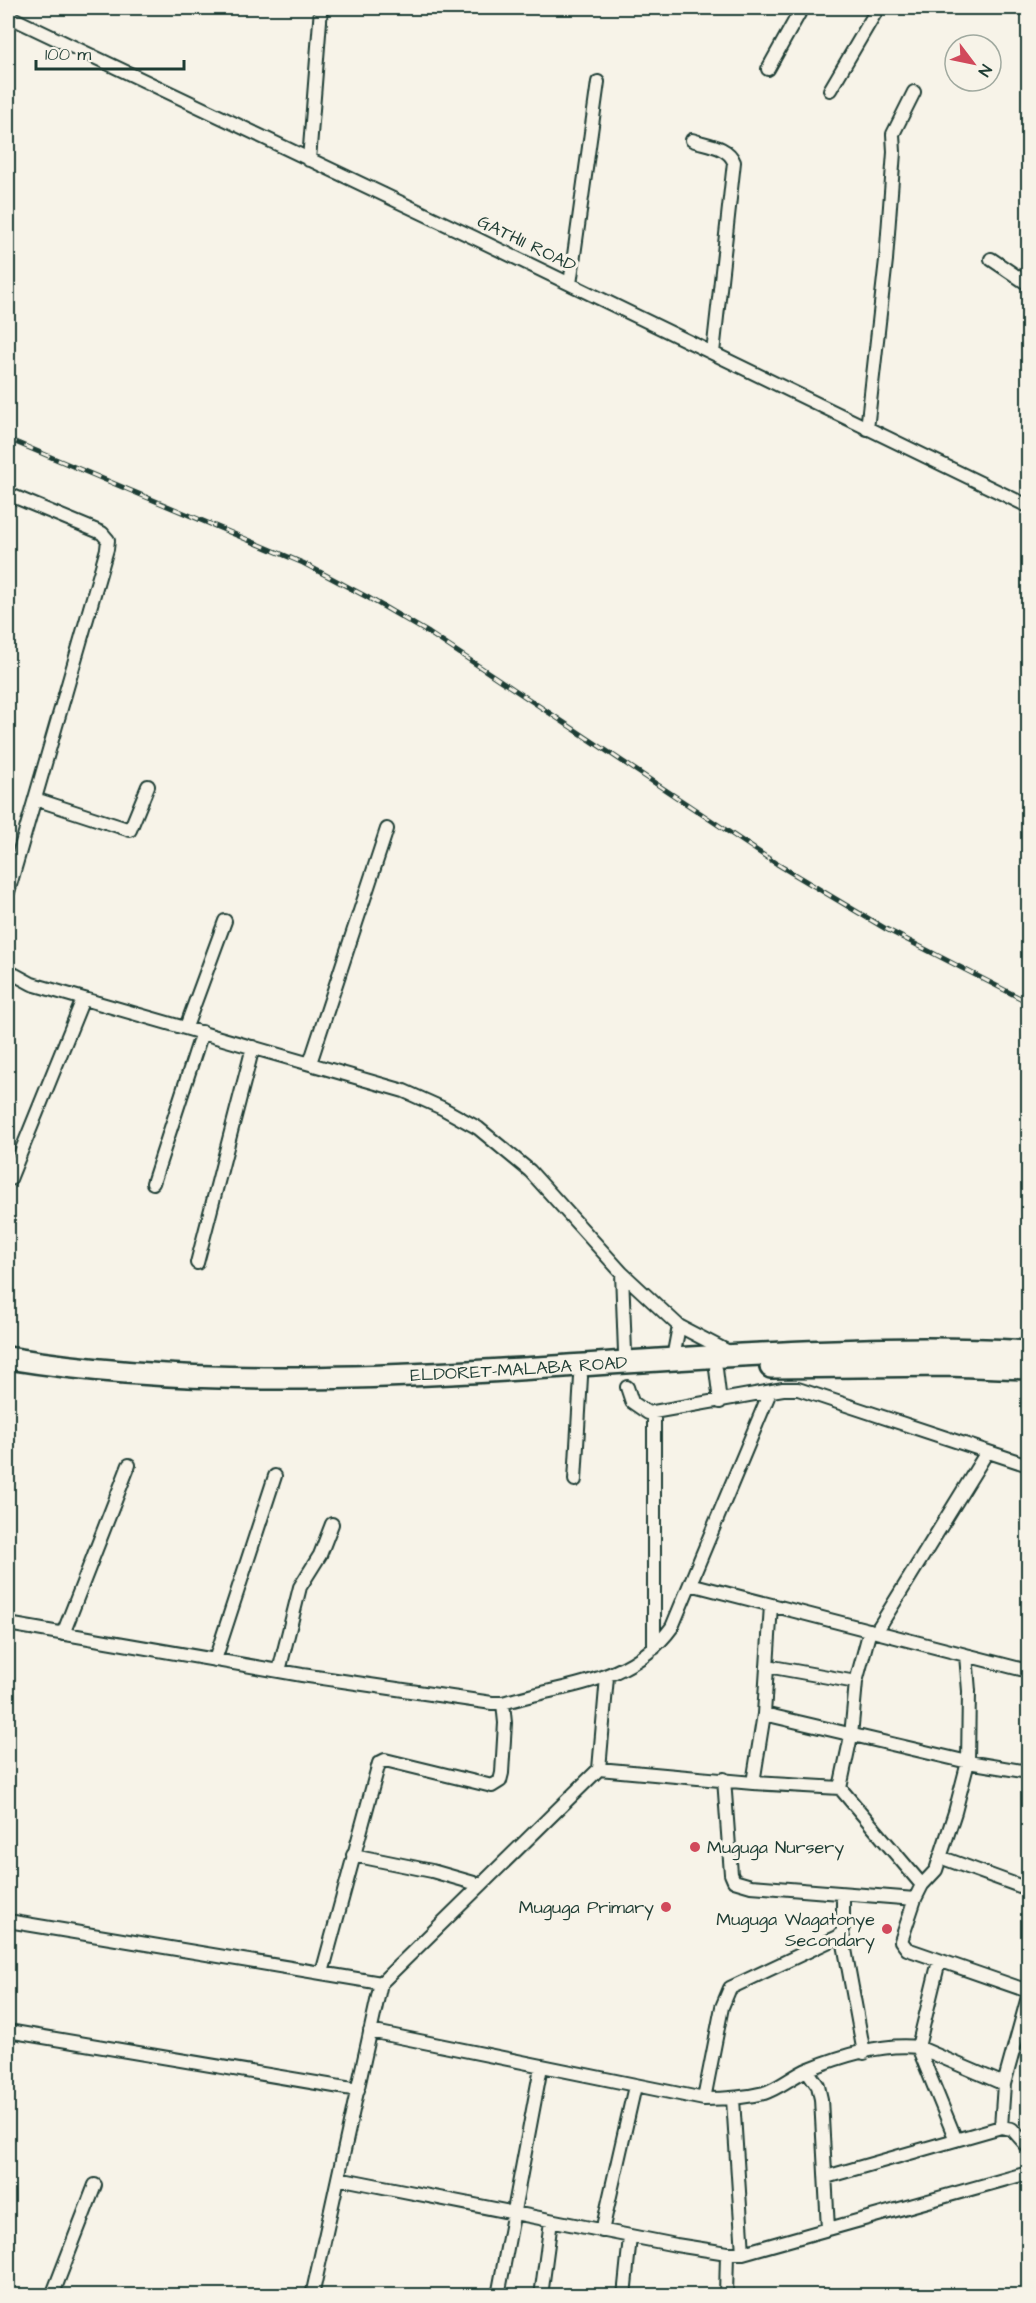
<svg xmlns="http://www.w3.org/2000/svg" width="1036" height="2303" font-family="'Architects Daughter',sans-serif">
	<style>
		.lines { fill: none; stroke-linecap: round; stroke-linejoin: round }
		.street-casing { stroke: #1f3d34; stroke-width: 16 }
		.highway-casing { stroke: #1f3d34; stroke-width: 26 }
		.street { stroke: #f7f3e8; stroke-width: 12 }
		.highway { stroke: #f7f3e8; stroke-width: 21 }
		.rail-casing { stroke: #1f3d34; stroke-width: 5 }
		.rail { stroke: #f7f3e8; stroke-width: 3; stroke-dasharray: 9; stroke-linecap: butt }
		.poi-dot { fill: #d1495b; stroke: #f7f3e8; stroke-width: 2 }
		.labels { text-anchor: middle; stroke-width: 6; stroke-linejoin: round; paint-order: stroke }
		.street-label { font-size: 18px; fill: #1f3d34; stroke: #f7f3e8 }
		.poi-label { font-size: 18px; fill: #1f3d34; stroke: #f7f3e8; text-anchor: end }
	</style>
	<rect width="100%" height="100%" fill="#f7f3e8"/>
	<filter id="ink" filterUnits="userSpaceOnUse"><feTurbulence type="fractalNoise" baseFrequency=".0167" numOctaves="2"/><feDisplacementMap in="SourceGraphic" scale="12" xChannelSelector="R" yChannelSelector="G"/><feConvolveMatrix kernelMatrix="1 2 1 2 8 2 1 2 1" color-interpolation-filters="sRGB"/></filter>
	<g filter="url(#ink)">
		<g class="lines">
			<defs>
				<path id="street" d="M8,16l467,222 553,268
					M768,69l34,-61
					M830,90l48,-82
					M692,140c15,5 36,6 42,22l-21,191
					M309,160l12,-152
					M991,259l37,25
					M570,284l28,-202
					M867,429l19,-169 8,-108 -1,-18 21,-42
					M8,494l94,39 6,7 -1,9 -99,343
					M35,799l95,31 18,-44
					M8,971l24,13 372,107 38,17 36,20 52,43 92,102 3,79
					M186,1027l39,-106
					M310,1063l77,-234
					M10,1179l73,-180
					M153,1183l49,-151
					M197,1263l56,-216
					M622,1273l57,53 52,27
					M673,1358l6,-32
					M716,1369l4,33
					M627,1387l5,15 16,11 135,-24h15l230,76
					M654,1412v236
					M575,1480l6,-103
					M690,1584l338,87
					M8,1624l294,51 190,28h11c62,-19 128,-19 169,-76l98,-235
					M876,1632l111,-180
					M63,1634l66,-169
					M966,1655l3,36 -1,71 -13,50 -19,58 -14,15 -7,14 -14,42 6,8 121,42
					M215,1660l60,-184
					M767,1666l89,16
					M279,1671l21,-84 20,-32 12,-31
					M764,1714l204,48 60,10
					M599,1769l154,14 87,5 82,97
					M724,1779l7,95 3,7 17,5 164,13
					M753,1783l11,-69 7,-109
					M840,1788l11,-52 5,-54 14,-52
					M353,1855l79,16 49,14
					M940,1857l88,32
					M8,1921l373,62
					M842,1933l22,120
					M939,1961l-21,86 38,93
					M322,1973l57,-210 6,-3 107,26 8,-5 2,-8 3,-50 -2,-20
					M8,2031l350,59
					M370,2031l334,68c20,0 40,-1 60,-6 16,-5 30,-18 45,-24 32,-13 74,-26 109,-22l86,37
					M807,2070l11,16 3,13 7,130
					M704,2099l18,-92 8,-19 110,-52 3,-6v-36
					M733,2099l10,154
					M1001,2127l3,-43 24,-87
					M826,2177l175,-50 11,2 16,18
					M338,2178l338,67 51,8h16l285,-80
					M602,2231l33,-145
					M52,2296l43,-111
					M312,2296l69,-313 218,-214 8,-92
					M498,2296l43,-229
					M541,2296l10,-75
					M624,2296l6,-59
					M726,2296l1,-43"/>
				<g id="highway">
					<path id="s1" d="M8,1358c242,40 489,10 733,-3 95,-5 192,-9 287,-3"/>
					<path d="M771,1367l177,-2 80,3"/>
				</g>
			</defs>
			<use href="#street" class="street-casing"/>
			<use href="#highway" class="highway-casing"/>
			<use href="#street" class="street"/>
			<use href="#highway" class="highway"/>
			<defs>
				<path id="rail" d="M8,439l295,124 64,34 62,36 348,231 109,65 142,73"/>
			</defs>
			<use href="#rail" class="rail-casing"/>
			<use href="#rail" class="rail"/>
		</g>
	</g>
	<g class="poi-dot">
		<circle cx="695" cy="1847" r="6"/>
		<circle cx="666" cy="1907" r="6"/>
		<circle cx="887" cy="1929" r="6"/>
	</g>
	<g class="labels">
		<g class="street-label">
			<text transform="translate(527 243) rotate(26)" y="6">GATHII ROAD</text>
			<text dy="6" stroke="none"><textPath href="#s1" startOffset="512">ELDORET-MALABA ROAD</textPath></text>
		</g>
		<g class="poi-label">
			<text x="707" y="1853" text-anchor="start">Muguga Nursery</text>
			<text x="654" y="1913">Muguga Primary</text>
			<text x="875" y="1925">Muguga Wagatonye<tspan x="875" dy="21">Secondary</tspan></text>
		</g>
	</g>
	<rect width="1036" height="2303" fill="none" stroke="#f7f3e8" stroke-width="30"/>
	<rect x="15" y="15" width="1006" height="2273" fill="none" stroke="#1f3d34" stroke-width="2" filter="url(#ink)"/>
	<g transform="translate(973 63) rotate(122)"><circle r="28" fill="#f7f3e8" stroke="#a1aaa0" stroke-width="1.5"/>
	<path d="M0-4.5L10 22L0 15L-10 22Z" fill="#d1495b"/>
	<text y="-9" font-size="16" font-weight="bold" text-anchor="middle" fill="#1f3d34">N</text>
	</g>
	<path d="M36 60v9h148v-9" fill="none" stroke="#1f3d34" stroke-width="3"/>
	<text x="45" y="60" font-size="18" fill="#1f3d34" stroke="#f7f3e8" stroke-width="4.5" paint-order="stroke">100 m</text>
</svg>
